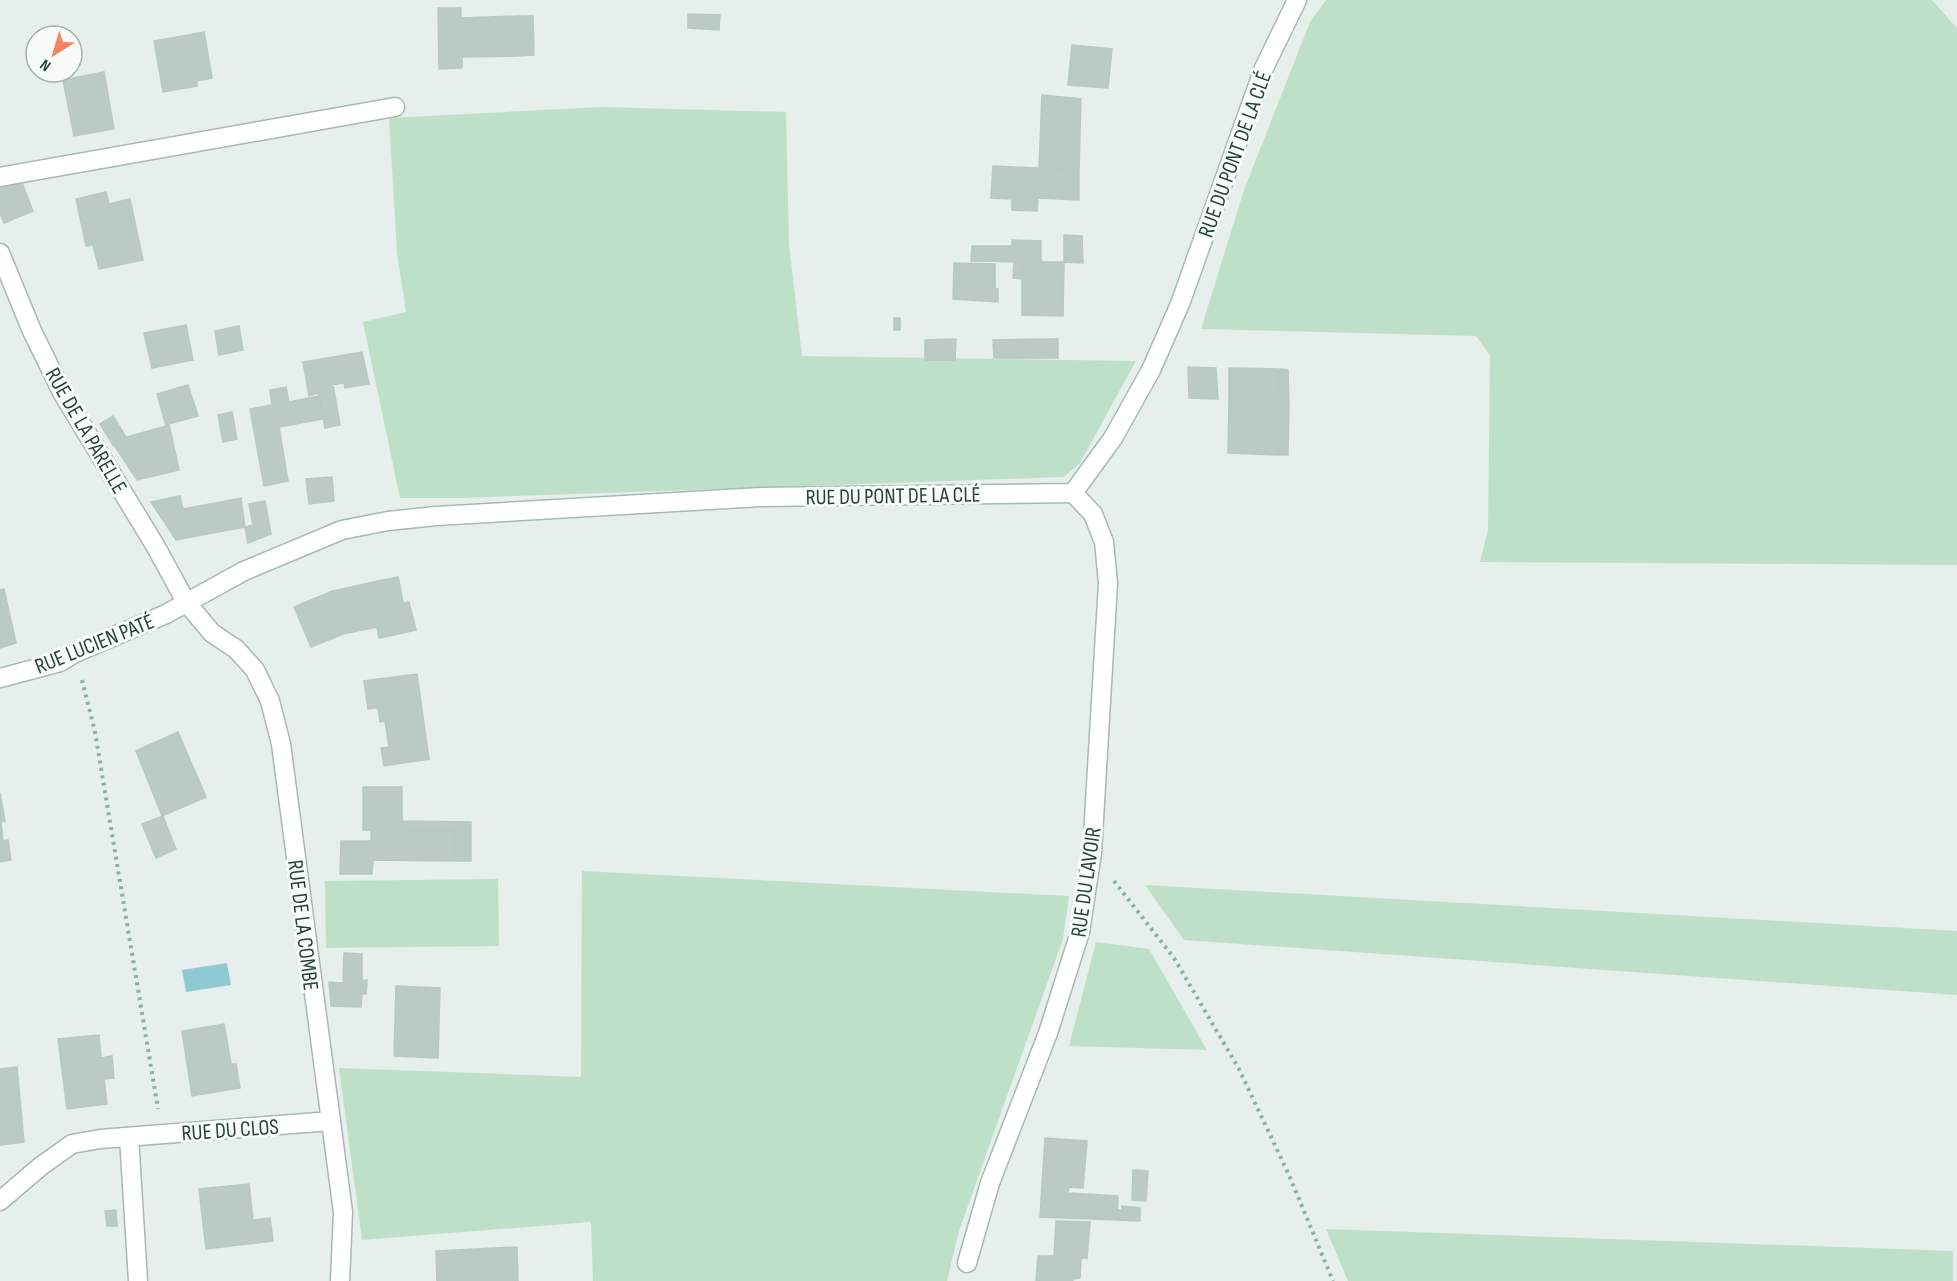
<svg xmlns="http://www.w3.org/2000/svg" width="1957" height="1281" font-family="'Sofia Sans Condensed',sans-serif">
	<style>
		.green { fill: #bfe0c8 }
		.water { fill: #8ec9d4 }
		.building { fill: #bbcac4; stroke: #b8c9c2; stroke-width: 1.5 }
		.lines { fill: none; stroke-linecap: round; stroke-linejoin: round }
		.lane-casing { stroke: #a8b8b2; stroke-width: 21 }
		.street-casing { stroke: #a8b8b2; stroke-width: 21 }
		.secondary-casing { stroke: #a4bbb3; stroke-width: 21 }
		.path { stroke: #86b3a5; stroke-width: 4; stroke-dasharray: 3 4.5; stroke-linecap: butt }
		.lane { stroke: #fff; stroke-width: 18 }
		.street { stroke: #fff; stroke-width: 18 }
		.secondary { stroke: #fff; stroke-width: 18 }
		.labels { text-anchor: middle; stroke-width: 6; stroke-linejoin: round; paint-order: stroke }
		.street-label { font-size: 22px; fill: #24423a; stroke: #f7fbf9 }
	</style>
	<rect width="100%" height="100%" fill="#e6efeb"/>
	<path class="green" d="M1326,0h606l25,28v537l-477,-3 8,-32 2,-175 -14,-19 -275,-7 43,-139 66,-168z
		M602,107l184,5 3,132 13,112 334,5 -56,102 -16,14 -603,21h-61l-37,-176 43,-10 -9,-59 -8,-135z
		M582,871l487,25 -6,43 -104,292 -12,50h-354l-2,-59 -229,18 -23,-172 242,9z
		M498,879l1,67 -173,2 -1,-67z
		M1145,885l812,46v64l-773,-55z
		M1096,942l53,7 58,101 -138,-4z
		M1326,1229l627,22v30h-605z"/>
	<path class="water" d="M227,963l4,22 -45,7 -4,-22z"/>
	<path class="building" d="M438,8h23v10l56,-2 1,40 -56,1v11l-23,1z
		M688,14l32,1 -1,15 -31,-2z
		M517,16h16l1,39 -16,1z
		M204,32l8,46 -15,3v5l-34,6 -9,-51z
		M1072,45l40,4 -4,39 -40,-3z
		M104,72l10,57 -40,7 -11,-56z
		M1042,95l39,4 -2,71 -40,-2z
		M993,166l86,4v30l-41,-2 -1,13 -25,-1v-11l-21,-1z
		M22,183l11,28 -29,12 -4,-10v-26z
		M106,192l3,12 21,-5 13,61 -44,9 -6,-24 -7,1 -10,-47z
		M1064,235l18,1 1,27 -19,-1z
		M1012,240l29,1v21l-70,-1 1,-15h40z
		M1014,261l8,1v17l-9,-1z
		M1022,262h42l-1,54 -41,-1z
		M954,263l41,1v24l3,1v13l-45,-3z
		M894,318h6v12h-6z
		M186,325l7,35 -41,8 -8,-35z
		M239,326l4,24 -24,5 -4,-24z
		M956,339l-1,21h-30v-20z
		M1045,339h13v19h-64l-1,-18z
		M362,352l7,32 -24,4 -1,-5 -27,4 1,6 -9,3 -6,-34z
		M1188,367l28,1 2,31 -29,-1z
		M1229,368l50,1 -1,33 -49,-2z
		M1279,369l9,1 1,33 -11,-1z
		M333,384l7,41 -15,3 -8,-41z
		M188,385l10,31 -29,8 10,46 -42,10 -23,-35 13,-8 39,-11 -9,-32z
		M286,387l3,15 31,-6 3,23 -44,8 9,54 -24,5 -14,-77 22,-4 -2,-15z
		M1229,400l49,2 -1,53 -49,-2z
		M1278,402l11,1 -1,52h-11z
		M232,412l5,27 -14,3 -5,-27z
		M113,416l13,21 -13,8 -13,-21z
		M332,477l2,24 -25,3 -3,-25z
		M180,496l3,13 38,-7 1,7 20,-3 3,21 -69,13 -25,-38z
		M241,498l1,8 -20,3 -1,-7z
		M265,501l6,33 -23,9 -3,-16 8,-2 -4,-21z
		M398,577l2,9 -21,5 -6,-9z
		M373,582l6,9 21,-5 3,17 6,-1 7,28 -27,6 -1,-5 -7,-5 -4,1 -34,7 -32,13 -17,-40 39,-16z
		M4,589l12,54 -16,5v-58z
		M381,626l7,5 1,5 -10,2 -2,-11z
		M417,674l12,85 -45,7 -3,-18 8,-1 -6,-40 -15,2 -4,-28z
		M383,707l2,14 -5,1 -2,-14z
		M178,732l28,65 -44,19 -26,-65z
		M363,787h39v44h52v30l-81,-1 -1,14h-32l1,-33h30v-11h-8z
		M0,793l5,28 -4,1 2,19 5,-1 3,20 -11,2z
		M163,816l13,33 -20,9 -14,-34z
		M402,821l69,1v39h-17v-30h-52z
		M344,953l18,1v27l5,-1 -1,14h-4l-1,13 -30,-1 -2,-24 14,1z
		M396,986l44,2 -2,70 -44,-2z
		M224,1024l7,40h5l4,24 -48,8 -10,-65z
		M99,1035l2,23 11,-2 2,22 -10,1 3,25 -40,5 -9,-70z
		M17,1067l7,75 -24,3v-76z
		M1045,1138l42,3 -4,47 -14,-1 -1,6 50,3 -1,24 -77,-3z
		M1133,1170l15,1 -2,30 -14,-1z
		M249,1184l4,36 17,-2 3,23 -67,8 -7,-60z
		M1122,1206l18,2v13l-23,-1 1,-10h4z
		M116,1210l1,16h-10l-2,-15z
		M1056,1221l34,1 -3,36h-6l-1,20 -7,1v2h-37l2,-25h16z
		M517,1247l1,34h-81l-1,-30z"/>
	<g class="lines">
		<defs>
			<path id="lane" d="M0,177l395,-70"/>
			<path id="street" d="M0,253l32,78 31,63 93,153 30,55 26,31 24,16 19,21 15,31 11,43 62,468 -3,69
				M129,1137l9,144
				M0,1201l41,-35 31,-22 28,-5 231,-18
				M967,1263l23,-80 58,-150 32,-101 12,-79 16,-270 -4,-41 -11,-28 -20,-21"/>
			<path id="secondary" d="M0,678l60,-16 15,-9 91,-39 78,-43 98,-41 46,-9 48,-5 325,-19 312,-4 40,-55 38,-68 29,-66 84,-236 33,-68"/>
		</defs>
		<use href="#lane" class="lane-casing"/>
		<use href="#street" class="street-casing"/>
		<use href="#secondary" class="secondary-casing"/>
		<path class="path" d="M82,680l13,52 63,377
			M1114,881l60,77 65,111 50,106 44,106"/>
		<use href="#lane" class="lane"/>
		<use href="#street" class="street"/>
		<use href="#secondary" class="secondary"/>
	</g>
	<g class="labels">
		<g class="street-label">
			<text transform="translate(1234 154) rotate(-70)" y="8">RUE DU PONT DE LA CLÉ</text>
			<text transform="translate(87 430) rotate(60)" y="8">RUE DE LA PARELLE</text>
			<text transform="translate(893 495) rotate(-1)" y="8">RUE DU PONT DE LA CLÉ</text>
			<text transform="translate(94 643) rotate(-22)" y="8">RUE LUCIEN PATÉ</text>
			<text transform="translate(1085 882) rotate(-82)" y="8">RUE DU LAVOIR</text>
			<text transform="translate(304 925) rotate(83)" y="8">RUE DE LA COMBE</text>
			<text transform="translate(230 1129) rotate(-4)" y="8">RUE DU CLOS</text>
		</g>
	</g>
	<g transform="translate(54 54) rotate(217)"><circle r="28" fill="#f7fbf9" stroke="#a3b1ad" stroke-width="1.5"/>
	<path d="M0-4.5L10 22L0 15L-10 22Z" fill="#f4845f"/>
	<text y="-9" font-size="16" font-weight="bold" text-anchor="middle" fill="#24423a">N</text>
	</g>
</svg>
